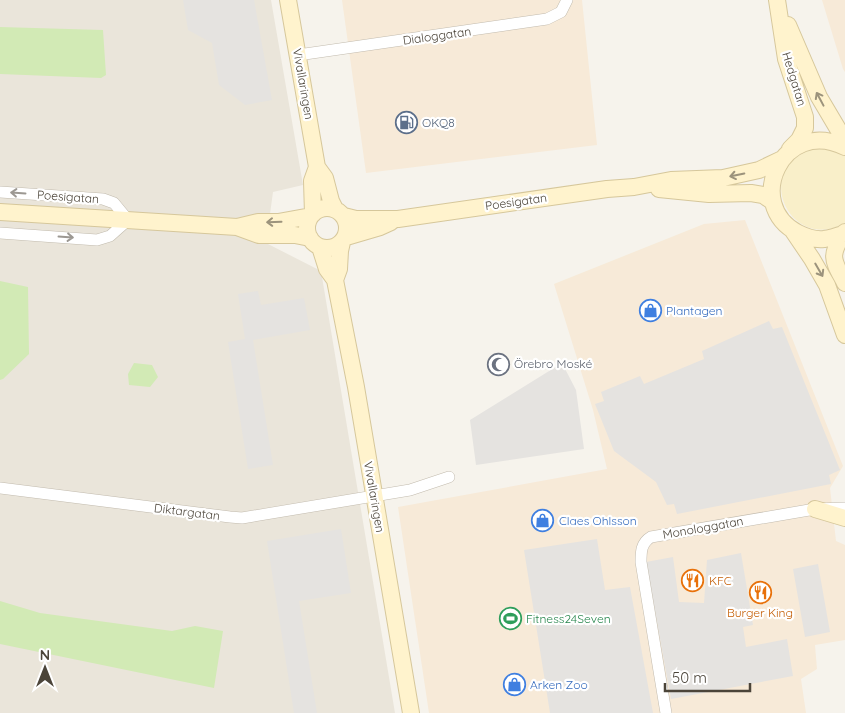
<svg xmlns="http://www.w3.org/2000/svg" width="845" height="713" font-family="Quicksand,sans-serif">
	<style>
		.residential { fill: #eae5da }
		.commercial { fill: #f7ead8 }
		.green { fill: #d2eab5 }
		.sand { fill: #f9efc9 }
		.parking { fill: #e5e3e0 }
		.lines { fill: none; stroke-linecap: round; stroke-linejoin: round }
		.street-casing { stroke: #c2bbae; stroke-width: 12 }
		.secondary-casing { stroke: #d6c79b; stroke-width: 18 }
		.street { stroke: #fff; stroke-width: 11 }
		.secondary { stroke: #fff3cd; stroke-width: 16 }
		.oneway { stroke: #9c937c }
		.oneway2 { stroke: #9c9892 }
		.labels { text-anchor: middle; stroke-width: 4.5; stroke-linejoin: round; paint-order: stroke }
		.street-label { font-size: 12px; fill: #4b4439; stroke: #fff }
		.service-label { font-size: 12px; fill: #4e5e75; stroke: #fff; text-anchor: start }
		.shop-label { font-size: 12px; fill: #366cbe; stroke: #fff; text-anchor: start }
		.worship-label { font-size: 12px; fill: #5b616d; stroke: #fff; text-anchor: start }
		.food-label { font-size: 12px; fill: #c56008; stroke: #fff; text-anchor: start }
		.leisure-label { font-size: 12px; fill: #27864d; stroke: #fff; text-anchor: start }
	</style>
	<rect width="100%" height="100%" fill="#f6f3ec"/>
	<path class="residential" d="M0,0h271l32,185 -30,7 -7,51 55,28 74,442h-395z"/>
	<path class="commercial" d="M342,0h240l15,145 -231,28z
		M822,0h23v72l-2,-3z
		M745,220l98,246 -13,22 6,53 9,4v95l-30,5 2,24 -16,10 5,34h-377l-31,-206 209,-38 -14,-59 -39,-126 150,-60z"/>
	<path class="green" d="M0,27l103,3 3,45 -5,3 -101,-4z
		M0,281l28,6 1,67 -26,25 -3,1z
		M134,363l18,2 6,12 -8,10 -21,-2 -1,-11z
		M0,601l40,12 132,18 23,-5 28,5 -9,57 -214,-44z"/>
	<path class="sand" d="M823,148l12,3 10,5v67c-53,30 -92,-49 -38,-72 5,-2 11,-2 16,-3z"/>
	<path class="parking" d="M183,0h71l18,100 -27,5 -26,-20 -7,-42 -24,-13z
		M258,291l3,14 43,-7 6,32 -57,10 20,125 -25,4 -20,-127 17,-3 -7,-45z
		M769,321l4,8 9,-2 58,143 -11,5 2,9 -154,30 -3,-10 -7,1 -11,-23 -42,-31 -19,-47 9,-3 -3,-9 39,-16 4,8 60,-25 -2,-8z
		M562,363l14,27 8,59 -108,16 -6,-45z
		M341,529l10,64 -52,8 18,112h-23l-27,-172z
		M597,539l8,51 25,-3 23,126h-103l-26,-163z
		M741,553l12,72 -10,2 3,20 41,-8 6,37 -122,23 -25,-137 27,-5 6,45 25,1 3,-43z
		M818,564l12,68 -25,5 -12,-68z"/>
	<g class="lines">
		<defs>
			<path id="street" d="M298,55l249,-36 14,-7 6,-12
				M0,192l103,7 11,4 14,17 -18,16 -13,4 -97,-7
				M0,488l230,29 12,1 168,-28 39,-13
				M666,713l-25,-151c0,-10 0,-19 10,-25l164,-28 30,-1"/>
			<path id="secondary" d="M288,0l29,167 -5,14 1,33
				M777,0l9,59 19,58v11l-6,12 -9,9
				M788,25l31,72 26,44
				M845,147c-63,-31 -102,58 -47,86 8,4 17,7 26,6 6,-1 13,-3 19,-5l2,-2
				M317,167l8,11 6,23 4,8
				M659,189l50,5 42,-1 12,2 10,7
				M307 228a20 20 0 1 1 40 0a20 20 0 1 1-40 0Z
				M0,212l237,15 22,8h36l15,3
				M344,216l12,3h42l209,-30 27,-2 37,-7 52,-2 36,-8 23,-11
				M237,227l21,-5h20l33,-6
				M793,231l19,28 15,26 18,50
				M843,234c-14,23 -10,26 2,49
				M346,237l34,-10 11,-5
				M320,247l7,22 8,11 21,107 55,326
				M335,280l4,-11 1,-18 2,-9
				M815,509l30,9"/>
		</defs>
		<use href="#street" class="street-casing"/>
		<use href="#secondary" class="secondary-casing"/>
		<use href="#street" class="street"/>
		<use href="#secondary" class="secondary"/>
	</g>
	<defs><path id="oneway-shaft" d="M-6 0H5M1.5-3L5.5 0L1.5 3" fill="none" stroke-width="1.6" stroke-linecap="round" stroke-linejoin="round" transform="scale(1.25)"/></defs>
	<g class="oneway">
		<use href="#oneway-shaft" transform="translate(820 99) rotate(-118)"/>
		<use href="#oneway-shaft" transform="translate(737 175) rotate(168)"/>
		<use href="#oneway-shaft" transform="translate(274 222) rotate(178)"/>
		<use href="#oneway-shaft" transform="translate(819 270) rotate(60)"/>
	</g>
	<g class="oneway2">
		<use href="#oneway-shaft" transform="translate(18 193) rotate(-176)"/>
		<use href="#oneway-shaft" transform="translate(66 237) rotate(4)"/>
	</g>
	<defs>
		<symbol id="fuel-ring" viewBox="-11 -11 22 22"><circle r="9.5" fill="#fff" stroke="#5c6f8a" stroke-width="1.5"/><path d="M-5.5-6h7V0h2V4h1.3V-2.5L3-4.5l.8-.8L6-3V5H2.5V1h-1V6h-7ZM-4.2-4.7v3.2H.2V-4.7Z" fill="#5c6f8a"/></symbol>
		<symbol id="shop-ring" viewBox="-11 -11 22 22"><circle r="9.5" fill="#fff" stroke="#3f7fe0" stroke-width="1.5"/><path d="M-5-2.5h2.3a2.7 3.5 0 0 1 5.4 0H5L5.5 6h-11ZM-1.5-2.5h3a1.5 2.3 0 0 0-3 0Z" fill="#3f7fe0"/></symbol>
		<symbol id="mosque-ring" viewBox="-11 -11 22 22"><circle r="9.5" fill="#fff" stroke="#6b7280" stroke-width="1.5"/><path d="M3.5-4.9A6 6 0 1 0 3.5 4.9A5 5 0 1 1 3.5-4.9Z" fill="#6b7280"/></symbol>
		<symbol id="restaurant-ring" viewBox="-11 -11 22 22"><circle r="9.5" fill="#fff" stroke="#e8710a" stroke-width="1.5"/><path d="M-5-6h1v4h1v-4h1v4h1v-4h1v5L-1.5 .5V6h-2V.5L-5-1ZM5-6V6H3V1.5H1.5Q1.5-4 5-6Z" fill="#e8710a"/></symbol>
		<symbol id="stadium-ring" viewBox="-11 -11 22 22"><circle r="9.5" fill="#fff" stroke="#2e9e5b" stroke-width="1.5"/><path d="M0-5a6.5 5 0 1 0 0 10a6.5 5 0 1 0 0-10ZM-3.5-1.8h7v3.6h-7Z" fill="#2e9e5b"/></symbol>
	</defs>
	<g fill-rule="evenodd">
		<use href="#fuel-ring" x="394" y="110" width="25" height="25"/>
		<use href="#shop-ring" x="638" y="298" width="25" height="25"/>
		<use href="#mosque-ring" x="486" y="352" width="25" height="25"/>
		<use href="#shop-ring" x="530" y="508" width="25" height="25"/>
		<use href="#restaurant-ring" x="680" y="568" width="25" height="25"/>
		<use href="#restaurant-ring" x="748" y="580" width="25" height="25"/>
		<use href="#stadium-ring" x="498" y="606" width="25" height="25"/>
		<use href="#shop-ring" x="502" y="672" width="25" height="25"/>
	</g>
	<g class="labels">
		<g class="street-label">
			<text transform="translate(437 36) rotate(-8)" y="4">Dialoggatan</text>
			<text transform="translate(794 79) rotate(73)" y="4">Hedgatan</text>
			<text transform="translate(303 84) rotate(80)" y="4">Vivallaringen</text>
			<text transform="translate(68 197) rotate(4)" y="4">Poesigatan</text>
			<text transform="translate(516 202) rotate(-8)" y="4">Poesigatan</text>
			<text transform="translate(374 497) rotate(80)" y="4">Vivallaringen</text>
			<text transform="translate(187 512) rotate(7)" y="4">Diktargatan</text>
			<text transform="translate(703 528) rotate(-10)" y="4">Monologgatan</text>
		</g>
		<g class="service-label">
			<text x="422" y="127">OKQ8</text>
		</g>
		<g class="shop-label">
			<text x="666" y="315">Plantagen</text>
			<text x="559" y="525">Claes Ohlsson</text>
			<text x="530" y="689">Arken Zoo</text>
		</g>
		<g class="worship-label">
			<text x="514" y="368">Örebro Moské</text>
		</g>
		<g class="food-label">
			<text x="709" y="585">KFC</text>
			<text x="760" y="617" text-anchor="middle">Burger King</text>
		</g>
		<g class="leisure-label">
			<text x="526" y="623">Fitness24Seven</text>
		</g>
	</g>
	<g transform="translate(45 668)" stroke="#ffffff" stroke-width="4" paint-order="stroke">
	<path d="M0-4L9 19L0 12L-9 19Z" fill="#4b4439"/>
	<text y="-8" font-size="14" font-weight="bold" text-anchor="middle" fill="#4b4439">N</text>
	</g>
	<path d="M665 683v8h85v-8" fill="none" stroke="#4b4439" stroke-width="2.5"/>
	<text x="672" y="683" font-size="15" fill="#4b4439" stroke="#ffffff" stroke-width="4" paint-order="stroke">50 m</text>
</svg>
